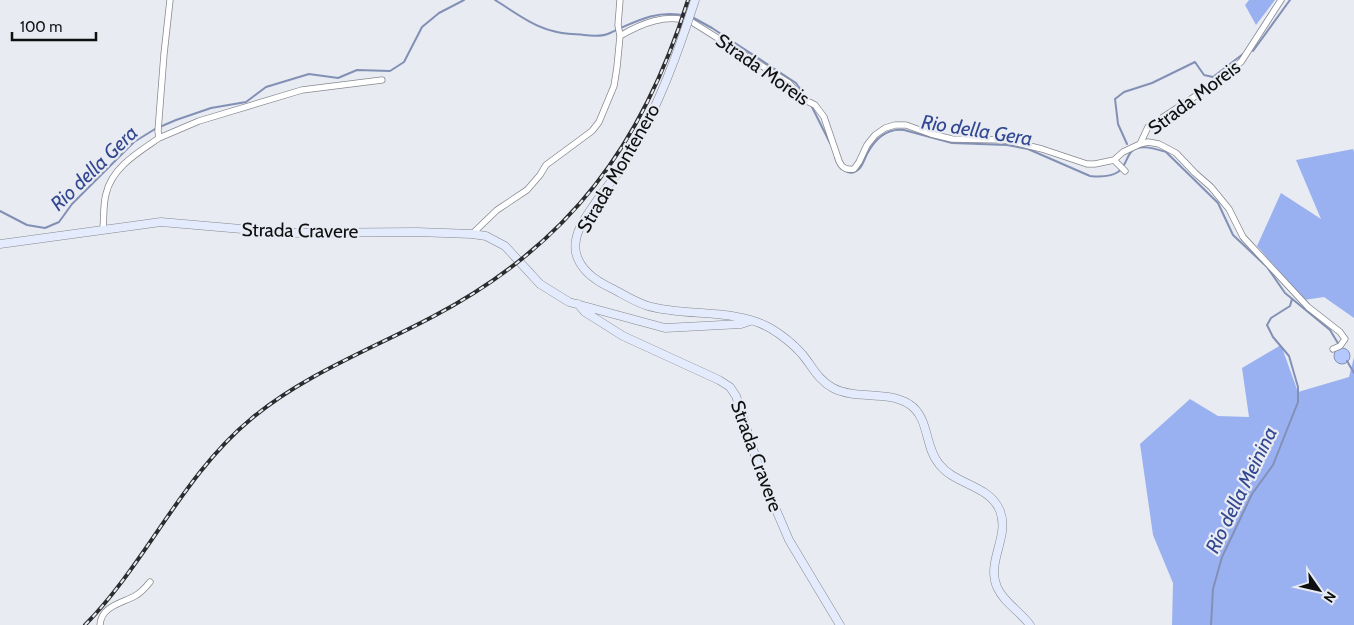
<svg xmlns="http://www.w3.org/2000/svg" width="1354" height="625" font-family="Cabin,sans-serif">
	<style>
		.forest { fill: #9ab1f1 }
		.water { fill: #b5c8fd; stroke: #8390b6 }
		.lines { fill: none; stroke-linecap: round; stroke-linejoin: round }
		.stream { stroke: #8390b6; stroke-width: 2 }
		.street-casing { stroke: #86888e; stroke-width: 7 }
		.secondary-casing { stroke: #86888e; stroke-width: 9 }
		.street { stroke: #fff; stroke-width: 5.5 }
		.secondary { stroke: #e4ebfc; stroke-width: 8 }
		.rail-casing { stroke: #2a2c2e; stroke-width: 4 }
		.rail { stroke: #e8ebf1; stroke-width: 2; stroke-dasharray: 5.5; stroke-linecap: butt }
		.secondary-bridge-casing { stroke: #86888e; stroke-width: 9; stroke-linecap: butt }
		.secondary-bridge { stroke: #e4ebfc; stroke-width: 8 }
		.labels { text-anchor: middle; stroke-width: 4.5; stroke-linejoin: round; paint-order: stroke }
		.street-label { font-size: 19px; fill: #0e0f11; stroke: #e8ebf1 }
		.water-label { font-size: 20px; font-style: italic; fill: #324791; stroke: #e8ebf1 }
	</style>
	<rect width="100%" height="100%" fill="#e8ebf1"/>
	<path class="forest" d="M1249,0h26l-19,25 -11,-20z
		M1353,149l1,3v166l-30,-21 -20,3 -47,-54 24,-53 40,26 -25,-59z
		M1281,345l17,47 51,-15 5,-20v268h-182l1,-42 -20,-48 -13,-91 50,-45 28,17 31,1 -7,-49z"/>
	<path class="water" d="M1334 356a8 8 0 1 1 16 0a8 8 0 1 1-16 0Z"/>
	<g class="lines">
		<path class="stream" d="M495,0c18,11 37,26 58,31 9,3 21,3 31,4 8,1 18,2 26,-2 26,-12 47,-24 77,-17
			M692,17l20,11 84,55 11,16
			M1253,51l37,-51
			M811,105l19,38
			M1127,144l-9,-20 -3,-25 9,-7 28,-9 43,-21 9,13 9,2 30,-23
			M835,157c3,11 14,22 25,11 3,-4 5,-10 7,-14 8,-15 20,-26 37,-24l48,13 55,2 21,4 62,27c9,1 20,1 28,-4 8,-6 8,-14 13,-20 8,-9 25,-3 35,0l52,51 15,32 34,32 18,26 45,37 9,15
			M0,211l27,14 18,3 14,-6 13,-18 62,-62 21,-13 21,-9 35,-12 35,-6 20,-15 43,-13 29,4 19,-8 33,1 14,-9 18,-35 17,-14 25,-13
			M1347,361l7,12
			M1211,625l2,-36 9,-32 30,-63 21,-29 25,-63v-15l-9,-31 -16,-19 -6,-12 4,-7 19,-12 2,-7"/>
		<defs>
			<path id="street" d="M620,36c22,-13 47,-23 72,-14l97,61 14,16 12,6 9,12 15,44c3,7 7,9 15,8l5,-7 8,-17 8,-10 10,-7 10,-3h11l25,9 21,5 53,1 37,9 45,15h8l19,-4 9,-8 17,-8 8,-2 11,2 17,9 19,20 16,14 18,22 14,28 65,70 32,25 5,7 -5,7 -7,3
				M159,138l40,-17 103,-31 80,-10
				M1140,144l8,-17 49,-32 44,-33 40,-62
				M1114,160l11,11
				M103,229c1,-11 0,-24 3,-35 6,-27 33,-42 53,-56l-1,-7 6,-77 6,-54
				M472,234l25,-24 30,-20 13,-15 6,-10 46,-34 7,-9 15,-36 3,-19 3,-31 -2,-11 2,-25
				M100,625c1,-19 22,-22 35,-29 7,-4 11,-9 15,-14"/>
			<path id="secondary" d="M691,12l4,-12
				M687,24c-15,45 -32,89 -57,130 -9,16 -21,30 -32,45 -11,16 -26,34 -22,54 4,17 20,28 35,35 12,6 24,14 37,18 38,11 87,2 122,22 12,7 23,16 32,26 10,12 16,26 31,34 23,12 53,2 76,16 21,14 15,42 30,60 16,21 51,21 61,47 10,26 -14,50 -3,76 7,16 23,24 33,38
				M0,244l161,-22 128,11 128,-1 55,2 14,2 19,10 35,38 29,18 96,26 76,-4 9,-3
				M578,304l7,8 38,24 96,44 11,7 6,9 26,81 27,63 51,85"/>
		</defs>
		<use href="#street" class="street-casing"/>
		<use href="#secondary" class="secondary-casing"/>
		<use href="#street" class="street"/>
		<use href="#secondary" class="secondary"/>
		<defs>
			<path id="rail" d="M85,625c62,-63 97,-149 166,-206 54,-45 121,-70 183,-103 135,-71 209,-172 254,-316"/>
		</defs>
		<use href="#rail" class="rail-casing"/>
		<use href="#rail" class="rail"/>
		<defs>
			<path id="secondary-bridge" d="M687,24l4,-12"/>
		</defs>
		<use href="#secondary-bridge" class="secondary-bridge-casing"/>
		<use href="#secondary-bridge" class="secondary-bridge"/>
	</g>
	<g class="labels">
		<g class="street-label">
			<text transform="translate(763 69) rotate(35)" y="7">Strada Moreis</text>
			<text transform="translate(1194 97) rotate(-37)" y="7">Strada Moreis</text>
			<text transform="translate(618 168) rotate(-60)" y="7">Strada Montenero</text>
			<text transform="translate(300 230) rotate(1)" y="7">Strada Cravere</text>
			<text transform="translate(757 456) rotate(70)" y="7">Strada Cravere</text>
		</g>
		<g class="water-label">
			<text transform="translate(977 130) rotate(9)" y="7">Rio della Gera</text>
			<text transform="translate(94 168) rotate(-44)" y="7">Rio della Gera</text>
			<text transform="translate(1241 490) rotate(-64)" y="7">Rio della Meinina</text>
		</g>
	</g>
	<g transform="translate(1319 590) rotate(124)" stroke="#e8ebf1" stroke-width="4" paint-order="stroke">
	<path d="M0-4L9 19L0 12L-9 19Z" fill="#0e0f11"/>
	<text y="-8" font-size="14" font-weight="bold" text-anchor="middle" fill="#0e0f11">N</text>
	</g>
	<path d="M12 32v8h84v-8" fill="none" stroke="#0e0f11" stroke-width="2.5"/>
	<text x="20" y="32" font-size="15" fill="#0e0f11" stroke="#e8ebf1" stroke-width="4" paint-order="stroke">100 m</text>
</svg>
